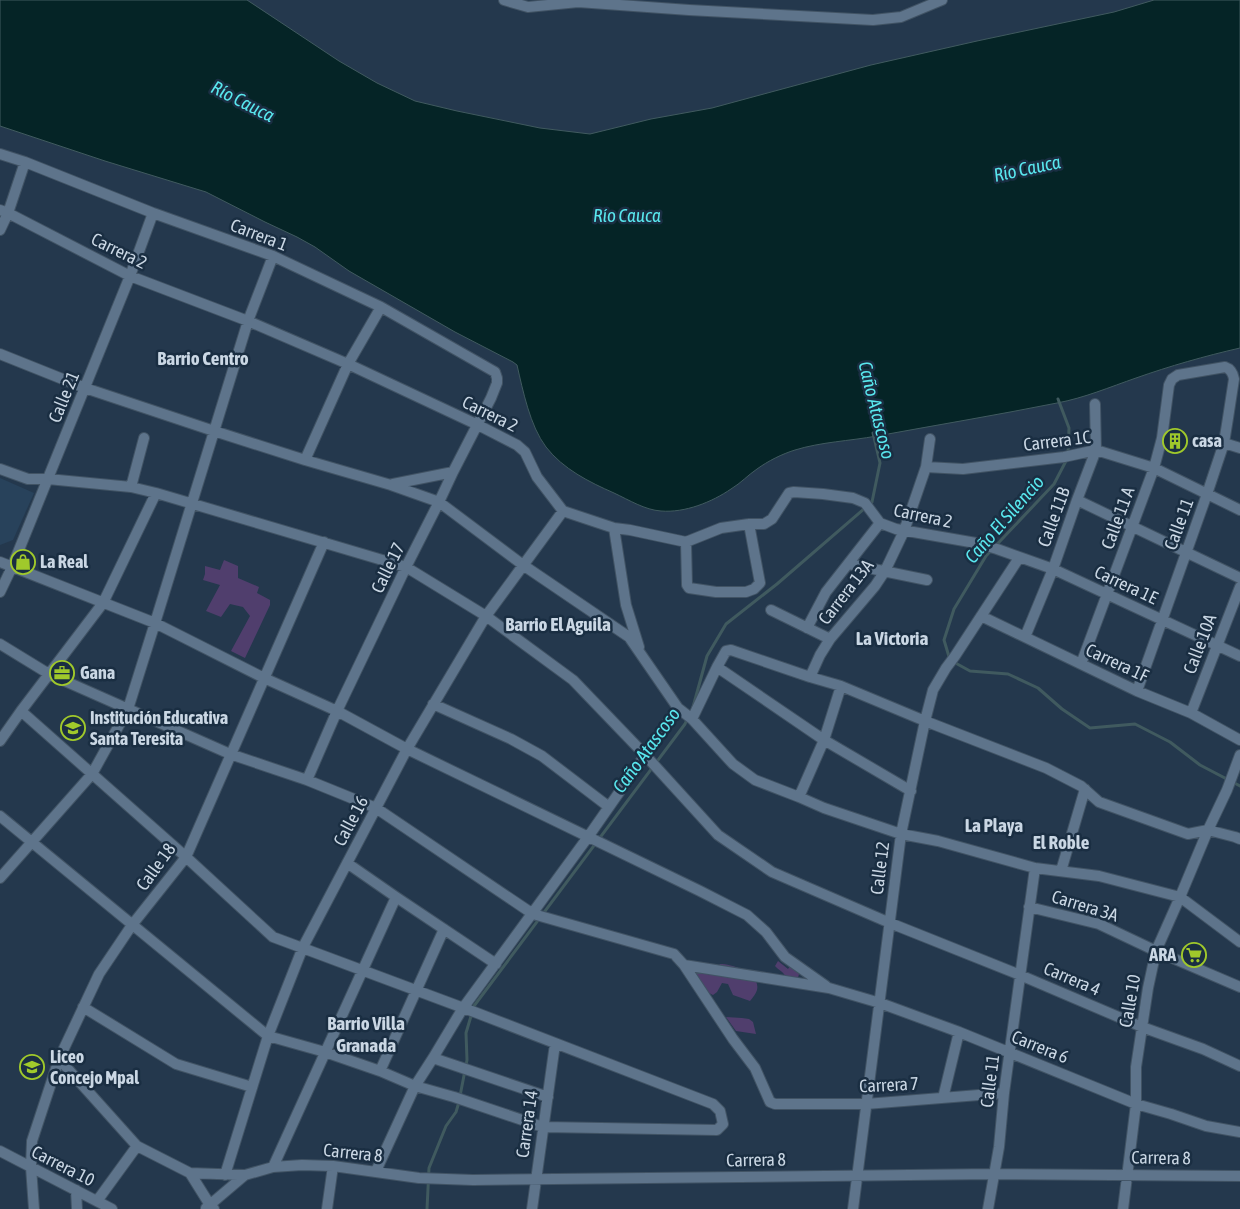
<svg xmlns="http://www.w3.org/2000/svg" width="1240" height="1209" font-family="'Asap Condensed',sans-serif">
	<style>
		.built { fill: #28425b }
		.green { fill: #503e6d }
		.water { fill: #052426; stroke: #405a5f }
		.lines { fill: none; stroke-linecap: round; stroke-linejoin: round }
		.stream { stroke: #405a5f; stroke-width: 3 }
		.street-casing { stroke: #415364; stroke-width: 12 }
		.street { stroke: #5e748b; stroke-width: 10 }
		.labels { text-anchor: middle; stroke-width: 5; stroke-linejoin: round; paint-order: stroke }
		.street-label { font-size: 18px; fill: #cad7e4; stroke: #1a2e42 }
		.poi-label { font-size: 18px; font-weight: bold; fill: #cad7e4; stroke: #1a2e42; text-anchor: start }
		.water-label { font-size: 19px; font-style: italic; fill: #59e7ee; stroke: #1a2e42 }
		.neighbourhood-label { font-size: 19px; font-weight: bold; fill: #cad7e4; stroke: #1a2e42 }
	</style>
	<rect width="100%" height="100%" fill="#24384d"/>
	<path class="built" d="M0,478l34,15 -21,47 -13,5z"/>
	<path class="green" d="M224,560l14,6v12l21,9 -2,6 13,7v5l-25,53 -14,-7 19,-35 -7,-9 -13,-3 -9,13 -15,-6 14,-26 -17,-5 2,-6v-8l15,4z
		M778,961l10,8 2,-3 10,4 -2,8 -12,-1c-4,-7 -7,-6 -11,-11z
		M720,964c12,0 41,9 37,26 -1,4 -4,7 -7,11l-17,-6 -5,-11 -6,-1 -5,9 -4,3 -8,-4 -15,-21 17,2 3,3 2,-1z
		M726,1017l16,1 7,1 4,3 3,12 -20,-3z"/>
	<path class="water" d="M0,0h247l92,61 38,22 38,18 42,10 83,17 50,6 61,-15 61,-11 159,-43 106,-24 137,-29 40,-12h86v348c-35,8 -70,18 -104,30 -26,9 -52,20 -79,25 -60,12 -120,22 -180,33 -28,5 -56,6 -82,14 -13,4 -27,11 -38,19 -9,6 -16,14 -26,20 -19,13 -46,24 -70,22 -16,-1 -32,-11 -47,-18 -25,-11 -51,-24 -68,-46 -16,-21 -23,-56 -29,-82l-4,-3 -58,-30 -106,-61 -34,-24 -18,-10 -32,-15 -59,-30 -101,-31 -105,-35z"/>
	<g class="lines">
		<path class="stream" d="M1058,399l11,29 -1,25
			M1067,459l-13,25 -68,72 -32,53 -10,31 6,20 20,11 38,3 30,14 24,21 28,19 45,-4 35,18 30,23 40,21
			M693,707l14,-51 19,-32 51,-40 95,-82 8,-39 -7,-30
			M460,1096l7,-36 -1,-27 8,-27 211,-282 3,-7
			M427,1209l2,-41 17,-42 10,-14 3,-10"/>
		<defs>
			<path id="street" d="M504,0l24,7 50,-5 111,8 184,10 28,-3 41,-17
				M0,154l25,8 128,51 120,43 108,51 114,65 2,6v5l-6,15 -38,74 -14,30 -33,65 -69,144 -30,69
				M0,210l8,3 122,63 118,45 100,43 130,61 39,20 8,7 12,25 26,34 51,17 16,2 56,12 35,-14 28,-4h15l8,-5 17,-26 5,-1 29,2 30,4 12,5 15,20 16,6 80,14 21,6 56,20 187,87
				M0,230l8,-17 17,-51
				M0,354l85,34 129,43 91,29 86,25 48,17 84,63 106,72 49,71 14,11 41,45 22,16 44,17 25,11 77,26 37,7 97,27 64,8 81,21 60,45
				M1224,443l16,5
				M305,460l43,-96 33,-57
				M926,467l37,2 101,-12 32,-7 58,18 86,42
				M0,469l28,10h20l83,8 25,6 250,74 80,49 87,64 73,76 72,79 54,37 118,51 130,52 122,52 61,22 37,17
				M393,484l60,-12
				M131,487l13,-49
				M1077,500l163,78
				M614,528l12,77 13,42
				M686,542l1,43 2,3 27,4h30l8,-3 6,-6 -11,-59
				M0,562l155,61 109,55 73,33 70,38 293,142 47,24 19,17 19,25 41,29
				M849,564l78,16
				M0,592l12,-25 118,-291 23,-63
				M771,610l59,29
				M981,616l156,75 54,22 49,27
				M807,628l19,-36 54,-69
				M1025,637l28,-68 24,-69 19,-50 -1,-46
				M0,644l49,30 181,80 77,26 69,28 157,106 141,40 10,11 145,23 51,15 79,29 177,72 35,10 35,12 34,6
				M1081,664l73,-196 8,-30 7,-53 3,-6 6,-4 47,-8c6,2 8,6 9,12l-6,39 -4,25 -17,51 -70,197
				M717,667l107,73 87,51
				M810,677l10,-22 10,-16 45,-53 10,-15 19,-40 22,-64 4,-28
				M433,704l78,35 31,17 67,51
				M1191,713l49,-126
				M692,719l25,-52 9,-16 5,-1 79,27 31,9 84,35 121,47 35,18 18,16 89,32 20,-4 27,7 5,2
				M0,741l21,-30 82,-108 53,-110
				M799,797l25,-57 17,-54
				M0,816l268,220 57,16 55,19 35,15 39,11 89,30 174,3 6,-6 -3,-13 -7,-7 -236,-91 -204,-76 -87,-80 -165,-146
				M347,863l49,34 100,67
				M1061,871l24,-82
				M0,878l92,-104 36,-65 27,-86 93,-302 25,-65
				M1029,907l70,17 57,27 84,36
				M684,965l49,74 22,29 15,34 5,2h91l138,-11
				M83,1007l93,57 76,23
				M433,1058l115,39
				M59,1059l78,87 53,27 20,32 4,4
				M380,1071l64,-142
				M943,1098l16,-66
				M0,1151l112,58
				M273,1167l123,-270
				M376,1171l39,-85 18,-28 30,-50 125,-171 90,-129
				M190,1173l55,2 28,-8 29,-2 31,1 86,12 54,2 520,-6 247,2
				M225,1175l43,-139 35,-89 104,-198 79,-133 77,-105
				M76,1190l1,19
				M97,1201l40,-55
				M206,1208l39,-33
				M34,1209l-3,-42 1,-26 27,-82 40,-85 33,-49 54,-68 138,-315
				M327,1209l6,-43
				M532,1209l23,-165
				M853,1209l48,-375 24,-113 8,-31 13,-22 9,-12 64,-98
				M988,1209l11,-62 5,-54 31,-225
				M1123,1209l13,-105v-37l12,-79 8,-37 24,-54 28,-67 19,-40 13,-35"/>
		</defs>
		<use href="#street" class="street-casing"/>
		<use href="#street" class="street"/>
	</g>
	<defs>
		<symbol id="building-ring" viewBox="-11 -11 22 22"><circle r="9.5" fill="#1a2e42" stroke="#a0c92b" stroke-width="1.5"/><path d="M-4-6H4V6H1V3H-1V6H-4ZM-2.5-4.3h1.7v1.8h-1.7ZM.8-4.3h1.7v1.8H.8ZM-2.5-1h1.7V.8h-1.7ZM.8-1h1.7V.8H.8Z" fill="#a0c92b"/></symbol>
		<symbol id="shop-ring" viewBox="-11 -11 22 22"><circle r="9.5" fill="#1a2e42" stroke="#a0c92b" stroke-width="1.5"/><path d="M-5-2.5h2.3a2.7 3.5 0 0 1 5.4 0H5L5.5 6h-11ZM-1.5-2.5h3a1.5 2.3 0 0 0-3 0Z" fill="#a0c92b"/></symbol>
		<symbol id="office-ring" viewBox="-11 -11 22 22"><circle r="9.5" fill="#1a2e42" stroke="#a0c92b" stroke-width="1.5"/><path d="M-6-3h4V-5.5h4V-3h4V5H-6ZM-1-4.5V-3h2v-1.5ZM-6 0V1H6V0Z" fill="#a0c92b"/></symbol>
		<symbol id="school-ring" viewBox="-11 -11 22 22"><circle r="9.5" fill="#1a2e42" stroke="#a0c92b" stroke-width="1.5"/><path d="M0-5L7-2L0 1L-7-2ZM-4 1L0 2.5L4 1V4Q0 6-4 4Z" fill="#a0c92b"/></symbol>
		<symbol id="supermarket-ring" viewBox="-11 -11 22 22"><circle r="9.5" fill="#1a2e42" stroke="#a0c92b" stroke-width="1.5"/><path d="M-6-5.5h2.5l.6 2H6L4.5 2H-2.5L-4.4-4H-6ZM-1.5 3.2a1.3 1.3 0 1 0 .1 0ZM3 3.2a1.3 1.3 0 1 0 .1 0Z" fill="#a0c92b"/></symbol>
	</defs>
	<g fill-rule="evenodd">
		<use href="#building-ring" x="1161" y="427" width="28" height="28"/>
		<use href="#shop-ring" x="9" y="548" width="28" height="28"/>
		<use href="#office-ring" x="48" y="659" width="28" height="28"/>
		<use href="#school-ring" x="59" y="714" width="28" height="28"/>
		<use href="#supermarket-ring" x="1180" y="941" width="28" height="28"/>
		<use href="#school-ring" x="18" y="1053" width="28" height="28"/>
	</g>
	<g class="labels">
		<g class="street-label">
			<text transform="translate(259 235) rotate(21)" y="6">Carrera 1</text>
			<text transform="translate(119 251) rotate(26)" y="6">Carrera 2</text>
			<text transform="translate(64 397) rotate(-68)" y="6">Calle 21</text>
			<text transform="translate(490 414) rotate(26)" y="6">Carrera 2</text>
			<text transform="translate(1057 441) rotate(-7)" y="6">Carrera 1C</text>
			<text transform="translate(923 516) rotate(12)" y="6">Carrera 2</text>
			<text transform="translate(1054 517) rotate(-70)" y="6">Calle 11B</text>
			<text transform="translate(1118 518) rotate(-70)" y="6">Calle 11 A</text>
			<text transform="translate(1179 524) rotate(-70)" y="6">Calle 11</text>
			<text transform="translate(388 568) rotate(-64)" y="6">Calle 17</text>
			<text transform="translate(1126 585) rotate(25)" y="6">Carrera 1E</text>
			<text transform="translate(846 592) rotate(-52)" y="6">Carrera 13A</text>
			<text transform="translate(1200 644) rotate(-69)" y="6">Calle 10A</text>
			<text transform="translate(1117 663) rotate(25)" y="6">Carrera 1F</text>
			<text transform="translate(351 821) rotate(-62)" y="6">Calle 16</text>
			<text transform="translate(156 867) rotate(-54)" y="6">Calle 18</text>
			<text transform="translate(880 868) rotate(-83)" y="6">Calle 12</text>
			<text transform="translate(1085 906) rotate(17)" y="6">Carrera 3A</text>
			<text transform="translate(1072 979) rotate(23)" y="6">Carrera 4</text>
			<text transform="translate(1130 1001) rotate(-80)" y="6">Calle 10</text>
			<text transform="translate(1040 1047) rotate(22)" y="6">Carrera 6</text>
			<text transform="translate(990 1081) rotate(-83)" y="6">Calle 11</text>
			<text transform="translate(889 1085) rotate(-3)" y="6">Carrera 7</text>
			<text transform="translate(527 1124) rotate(-82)" y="6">Carrera 14</text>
			<text transform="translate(353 1153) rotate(6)" y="6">Carrera 8</text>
			<text transform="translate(1161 1158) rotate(1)" y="6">Carrera 8</text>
			<text transform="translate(756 1160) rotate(-1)" y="6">Carrera 8</text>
			<text transform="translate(63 1166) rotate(27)" y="6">Carrera 10</text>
		</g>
		<g class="poi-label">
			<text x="1192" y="447">casa</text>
			<text x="40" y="568">La Real</text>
			<text x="80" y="679">Gana</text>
			<text x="90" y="724">Institución Educativa<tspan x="90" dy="21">Santa Teresita</tspan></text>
			<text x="1176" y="961" text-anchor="end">ARA</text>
			<text x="50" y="1063">Liceo<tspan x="50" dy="21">Concejo Mpal</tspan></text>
		</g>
		<g class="water-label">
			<text transform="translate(243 101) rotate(27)" y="7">Río Cauca</text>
			<text transform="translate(1027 168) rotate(-12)" y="7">Río Cauca</text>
			<text x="627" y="222">Río Cauca</text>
			<text transform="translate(877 410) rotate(76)" y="7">Caño Atascoso</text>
			<text transform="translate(1004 519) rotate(-49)" y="7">Caño El Silencio</text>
			<text transform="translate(646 750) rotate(-54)" y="7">Caño Atascoso</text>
		</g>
		<g class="neighbourhood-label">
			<text x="203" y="365">Barrio Centro</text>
			<text x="558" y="631">Barrio El Aguila</text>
			<text x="892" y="645">La Victoria</text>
			<text x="994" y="832">La Playa</text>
			<text x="1061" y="849">El Roble</text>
			<text x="366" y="1030">Barrio Villa<tspan x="366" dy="22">Granada</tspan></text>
		</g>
	</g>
</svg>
